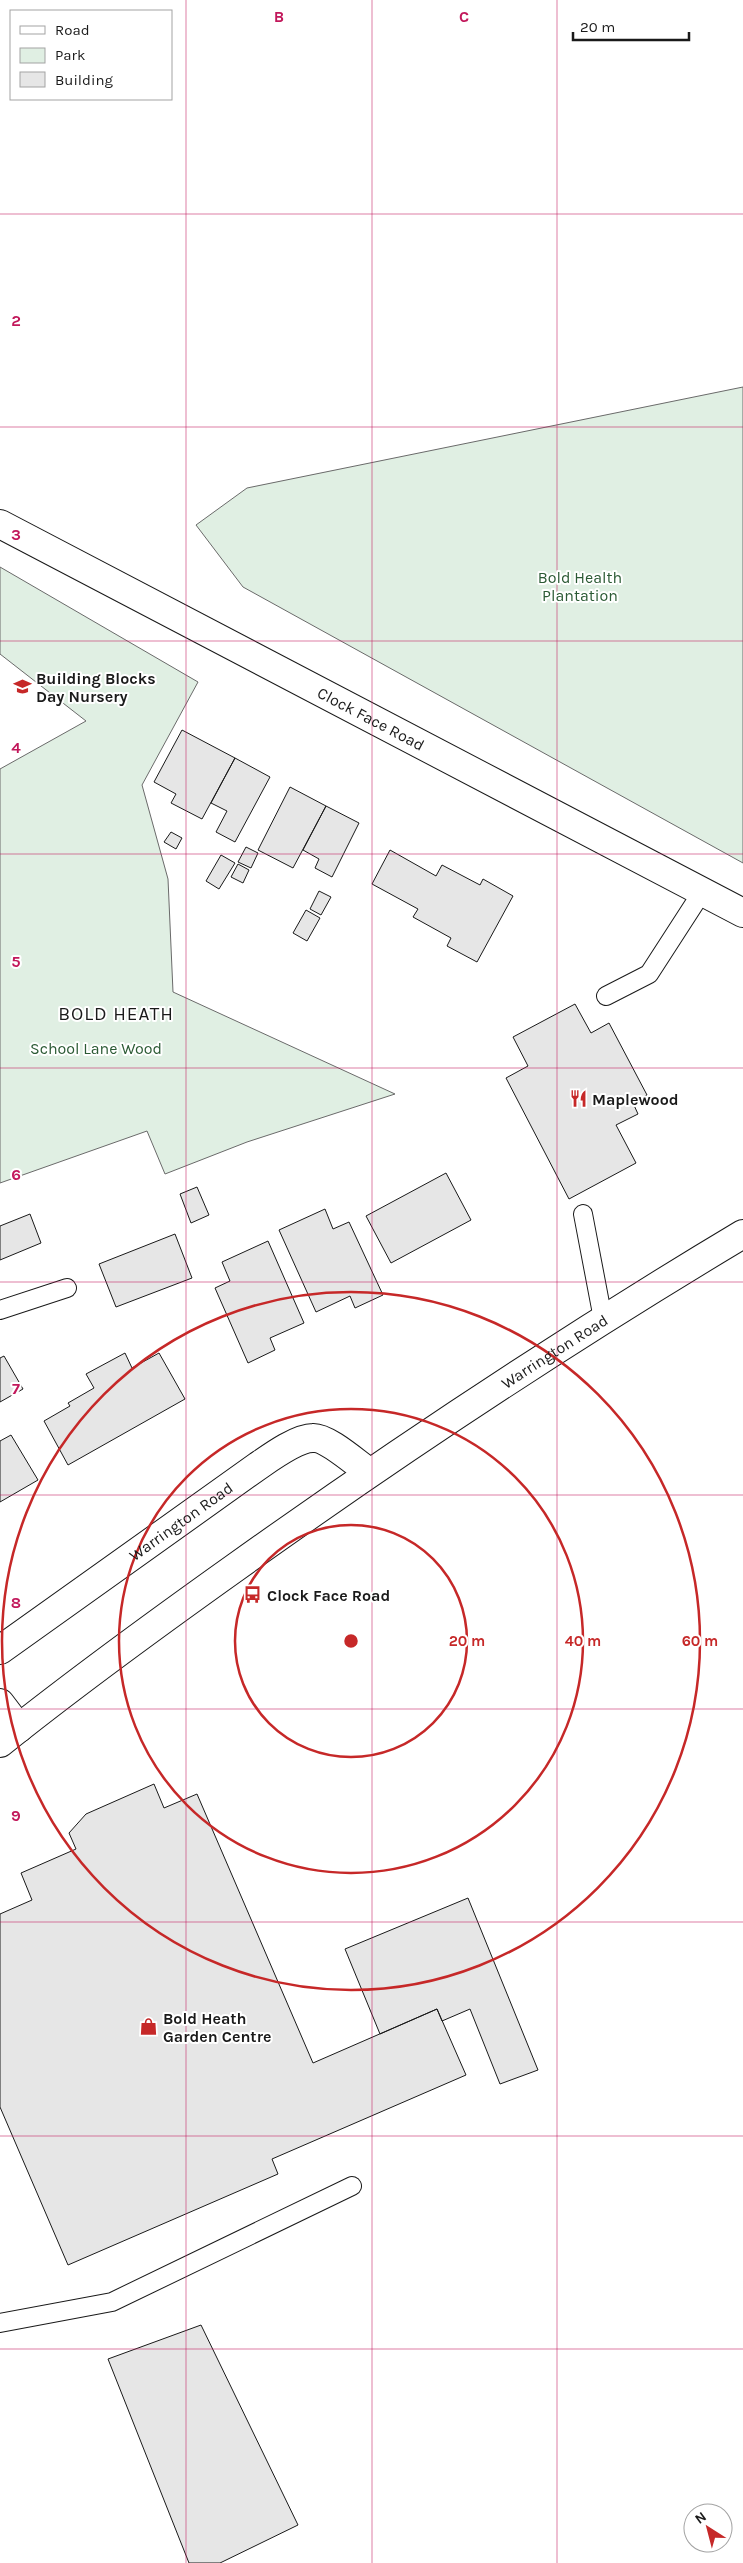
<svg xmlns="http://www.w3.org/2000/svg" width="743" height="2563" font-family="Karla,sans-serif">
	<style>
		.green { fill: #e0efe3; stroke: #6a6a6a }
		.building { fill: #e6e6e6; stroke: #1a1a1a }
		.lines { fill: none; stroke-linecap: round; stroke-linejoin: round }
		.service-casing { stroke: #1a1a1a; stroke-width: 20 }
		.minor-casing { stroke: #1a1a1a; stroke-width: 30 }
		.primary-casing { stroke: #1a1a1a; stroke-width: 30 }
		.trunk-casing { stroke: #1a1a1a; stroke-width: 30 }
		.service { stroke: #fff; stroke-width: 18 }
		.minor { stroke: #fff; stroke-width: 28 }
		.primary { stroke: #fff; stroke-width: 28 }
		.trunk { stroke: #fff; stroke-width: 28 }
		.grid { fill: none; stroke: #c2185b; stroke-width: 1; stroke-opacity: 0.55 }
		.ring { fill: none; stroke: #c62828; stroke-width: 2.5 }
		.labels { text-anchor: middle; stroke-width: 4; stroke-linejoin: round; paint-order: stroke }
		.park-label { font-size: 16px; fill: #2b5a34; stroke: #fff }
		.poi-label { font-size: 16px; font-weight: bold; fill: #1a1a1a; stroke: #fff; text-anchor: start }
		.street-label { font-size: 16px; fill: #1a1a1a; stroke: #fff }
		.quarter-label { font-size: 19px; letter-spacing: 1px; fill: #1a1a1a; stroke: #fff }
		.grid-label { font-size: 16px; text-anchor: middle; font-weight: bold; fill: #c2185b; stroke: #fff; stroke-width: 4; stroke-linejoin: round; paint-order: stroke }
		.centre { fill: #c62828; stroke: #fff; stroke-width: 2.5 }
		.ring-label { font-size: 15px; text-anchor: middle; font-weight: bold; fill: #c62828; stroke: #fff; stroke-width: 4; stroke-linejoin: round; paint-order: stroke }
	</style>
	<rect width="100%" height="100%" fill="#fff"/>
	<path class="green" d="M743,387v476l-500,-276 -47,-62 51,-37z
		M0,567l198,115 -56,103 26,94 5,113 222,102 -148,48 -82,32 -18,-43 -147,52v-414l86,-48 -86,-67z"/>
	<path class="building" d="M182,730l53,28 -33,61 -31,-16 5,-9 -22,-12z
		M235,758l35,19 -35,65 -19,-10 11,-21 -16,-8z
		M290,787l36,19 -33,62 -35,-18z
		M326,806l33,17 -27,54 -17,-9 4,-9 -16,-9z
		M171,832l11,6 -6,11 -12,-7z
		M246,847l12,6 -7,15 -13,-6z
		M390,850l46,26 6,-11 38,20 3,-6 30,17 -36,66 -30,-16 4,-8 -38,-21 5,-8 -46,-25z
		M221,855l14,8 -16,26 -13,-8z
		M238,864l11,6 -6,13 -12,-6z
		M319,891l12,6 -10,18 -11,-6z
		M306,910l14,8 -13,23 -14,-8z
		M575,1004l16,29 18,-10 38,72 -14,8 5,11 -22,11 20,38 -67,36 -63,-121 22,-12 -15,-29z
		M446,1173l25,47 -80,43 -25,-47z
		M197,1187l12,28 -18,8 -11,-29z
		M325,1209l8,20 16,-7 34,73 -28,13 -5,-12 -34,16 -37,-82z
		M30,1214l11,29 -41,17v-34z
		M175,1234l17,44 -76,29 -17,-43z
		M268,1241l36,82 -34,15 5,12 -27,13 -33,-75 15,-7 -8,-19z
		M125,1353l7,15 27,-15 26,46 -117,66 -24,-44 26,-15 -2,-3 26,-15 -8,-14z
		M4,1356l19,33 -23,13v-44z
		M11,1435l27,45 -38,22v-61z
		M154,1784l10,24 33,-14 116,269 124,-54 29,66 -194,84 6,15 -210,91 -68,-158v-193l32,-14 -11,-27 55,-24 -7,-16 17,-19z
		M468,1898l70,172 -38,14 -30,-75 -28,12 -5,-12 -57,25 -35,-85z
		M201,2325l97,200 -78,38h-31l-81,-204z"/>
	<g class="lines">
		<defs>
			<path id="service" d="M606,996l43,-22 53,-82
				M583,1214l20,105
				M0,1310l67,-22
				M0,2323l112,-21 240,-116"/>
			<g id="minor">
				<path id="s1" d="M0,1650l258,-184c13,-9 39,-28 55,-28 14,-1 44,26 56,34"/>
				<path d="M0,1703l19,25"/>
			</g>
			<g id="primary">
				<path id="s2" d="M0,524l743,389"/>
			</g>
			<g id="trunk">
				<path id="s3" d="M0,1743c76,-61 156,-119 236,-176 165,-118 333,-229 507,-333"/>
			</g>
		</defs>
		<use href="#service" class="service-casing"/>
		<use href="#minor" class="minor-casing"/>
		<use href="#primary" class="primary-casing"/>
		<use href="#trunk" class="trunk-casing"/>
		<use href="#service" class="service"/>
		<use href="#minor" class="minor"/>
		<use href="#primary" class="primary"/>
		<use href="#trunk" class="trunk"/>
	</g>
	<path class="grid" d="M186,0v2563M372,0v2563M557,0v2563M0,214h743M0,427h743M0,641h743M0,854h743M0,1068h743M0,1282h743M0,1495h743M0,1709h743M0,1922h743M0,2136h743M0,2349h743"/>
	<g class="ring">
		<circle cx="351" cy="1641" r="116"/>
		<circle cx="351" cy="1641" r="232"/>
		<circle cx="351" cy="1641" r="349"/>
	</g>
	<defs>
		<symbol id="school-bare" viewBox="-9 -9 18 18"><path d="M0-5L7-2L0 1L-7-2ZM-4 1L0 2.5L4 1V4Q0 6-4 4Z" fill="#c62828" stroke="#fff" stroke-width="2.5" paint-order="stroke"/></symbol>
		<symbol id="restaurant-bare" viewBox="-9 -9 18 18"><path d="M-5-6h1v4h1v-4h1v4h1v-4h1v5L-1.5 .5V6h-2V.5L-5-1ZM5-6V6H3V1.5H1.5Q1.5-4 5-6Z" fill="#c62828" stroke="#fff" stroke-width="2.5" paint-order="stroke"/></symbol>
		<symbol id="bus-bare" viewBox="-9 -9 18 18"><path d="M-5-6H5V4H4V6H2V4H-2V6H-4V4H-5ZM-3.5-4V0h7V-4ZM-3.5 1.2v1.5H-2V1.2ZM2 1.2v1.5H3.5V1.2Z" fill="#c62828" stroke="#fff" stroke-width="2.5" paint-order="stroke"/></symbol>
		<symbol id="shop-bare" viewBox="-9 -9 18 18"><path d="M-5-2.5h2.3a2.7 3.5 0 0 1 5.4 0H5L5.5 6h-11ZM-1.5-2.5h3a1.5 2.3 0 0 0-3 0Z" fill="#c62828" stroke="#fff" stroke-width="2.5" paint-order="stroke"/></symbol>
	</defs>
	<g fill-rule="evenodd">
		<use href="#school-bare" x="10" y="674" width="25" height="25"/>
		<use href="#restaurant-bare" x="566" y="1086" width="25" height="25"/>
		<use href="#bus-bare" x="240" y="1582" width="25" height="25"/>
		<use href="#shop-bare" x="136" y="2014" width="25" height="25"/>
	</g>
	<g class="labels">
		<g class="park-label">
			<text x="580" y="583">Bold Health<tspan x="580" dy="18">Plantation</tspan></text>
			<text x="96" y="1054">School Lane Wood</text>
		</g>
		<g class="poi-label">
			<text x="36" y="684">Building Blocks<tspan x="36" dy="18">Day Nursery</tspan></text>
			<text x="592" y="1105">Maplewood</text>
			<text x="267" y="1601">Clock Face Road</text>
			<text x="163" y="2024">Bold Heath<tspan x="163" dy="18">Garden Centre</tspan></text>
		</g>
		<g class="street-label">
			<text dy="6" stroke="none"><textPath href="#s2" startOffset="419">Clock Face Road</textPath></text>
			<text dy="6" stroke="none"><textPath href="#s3" startOffset="679">Warrington Road</textPath></text>
			<text dy="6" stroke="none"><textPath href="#s1" startOffset="222">Warrington Road</textPath></text>
		</g>
		<g class="quarter-label">
			<text x="116" y="1020">BOLD HEATH</text>
		</g>
	</g>
	<g class="grid-label">
		<text x="279" y="22">B</text>
		<text x="464" y="22">C</text>
		<text x="16" y="326">2</text>
		<text x="16" y="540">3</text>
		<text x="16" y="753">4</text>
		<text x="16" y="967">5</text>
		<text x="16" y="1180">6</text>
		<text x="16" y="1394">7</text>
		<text x="16" y="1608">8</text>
		<text x="16" y="1821">9</text>
	</g>
	<circle cx="351" cy="1641" r="8" class="centre"/>
	<g class="ring-label">
		<text x="467" y="1646">20 m</text>
		<text x="583" y="1646">40 m</text>
		<text x="700" y="1646">60 m</text>
	</g>
	<rect x="10" y="10" width="162" height="90" fill="#ffffff" stroke="#a3a3a3"/>
	<rect x="20" y="26" width="25" height="8" fill="#ffffff" stroke="#a3a3a3"/>
	<text x="55" y="35" font-size="15" fill="#1a1a1a">Road</text>
	<rect x="20" y="48" width="25" height="15" fill="#e0efe3" stroke="#a3a3a3"/>
	<text x="55" y="60" font-size="15" fill="#1a1a1a">Park</text>
	<rect x="20" y="72" width="25" height="15" fill="#e6e6e6" stroke="#a3a3a3"/>
	<text x="55" y="85" font-size="15" fill="#1a1a1a">Building</text>
	<g transform="translate(708 2528) rotate(324)"><circle r="24" fill="#ffffff" stroke="#a3a3a3"/>
	<path d="M0-4L9 19L0 12L-9 19Z" fill="#c62828"/>
	<text y="-8" font-size="14" font-weight="bold" text-anchor="middle" fill="#1a1a1a">N</text>
	</g>
	<path d="M573 32v8h116v-8" fill="none" stroke="#1a1a1a" stroke-width="2.5"/>
	<text x="580" y="32" font-size="15" fill="#1a1a1a" stroke="#ffffff" stroke-width="4" paint-order="stroke">20 m</text>
</svg>
